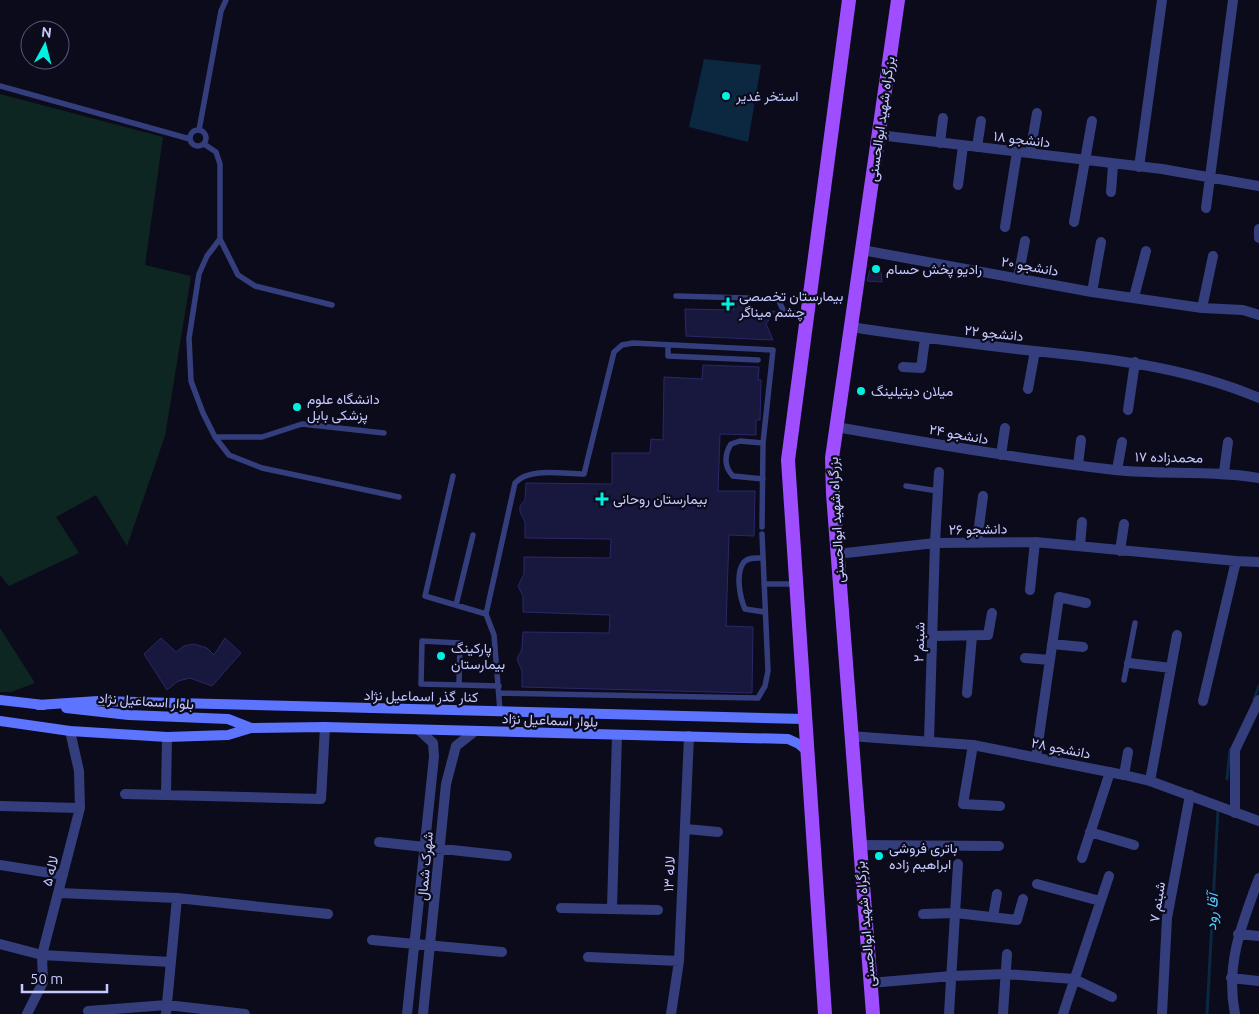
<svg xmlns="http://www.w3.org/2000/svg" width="1259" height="1014" font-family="Ubuntu,Vazirmatn,sans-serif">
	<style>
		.green { fill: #0e2621 }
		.water { fill: #0b2840 }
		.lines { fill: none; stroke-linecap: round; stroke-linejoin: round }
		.stream { stroke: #0b2840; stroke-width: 3 }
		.building { fill: #18173d; stroke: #2a2869 }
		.service { stroke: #353e7c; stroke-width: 5.5 }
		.minor { stroke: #353e7c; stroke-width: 10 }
		.tertiary { stroke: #353e7c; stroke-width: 10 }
		.secondary { stroke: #5d74ff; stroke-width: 10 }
		.primary { stroke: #9e4dff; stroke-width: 14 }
		.poi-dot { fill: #00f1e0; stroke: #0b0b1c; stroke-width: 2 }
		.labels { text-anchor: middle; stroke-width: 4.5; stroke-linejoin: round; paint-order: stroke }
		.poi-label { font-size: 14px; fill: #c6c9ff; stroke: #0b0b1c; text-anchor: start }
		.street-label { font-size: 14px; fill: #c6c9ff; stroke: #0b0b1c }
		.water-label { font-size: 15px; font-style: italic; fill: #54cdff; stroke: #0b0b1c }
	</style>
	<rect width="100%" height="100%" fill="#0b0b1c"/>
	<path class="green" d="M0,94l163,43 -18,128 46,11 -26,160 -38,110 -31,-51 -40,22 23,36 -70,33 -9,-11z
		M0,628l35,55 -24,9h-11z"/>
	<path class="water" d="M704,59l57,6 -13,77 -59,-15z"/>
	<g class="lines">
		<path class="stream" d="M1254,699l5,-13
			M1227,779l3,-29
			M1207,1014l11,-204"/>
	</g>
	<path class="building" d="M870,270l11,1 1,11 -15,-1z
		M733,303h16v12l26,-4 -9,13 7,16 -87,-4 -1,-27 49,1z
		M703,365l56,2 -1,13h3l-1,40h-4v15l-36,-1 -2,57h37l-1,45 -25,-1 -3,91 27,1 -1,66 -230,-6v-16l-5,-12 5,-10 1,-17 86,1 1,-18 -87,-3v-16l-5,-10 6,-12v-17l86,1 1,-19 -86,-1v-16l-5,-10v-6l5,-6 1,-17 86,1v-31h38l1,-14 12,1 1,-63 38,2z
		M161,638l15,14 8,-6 10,-2 13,4 7,7 11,-17 16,15 -29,33 -22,-8 -12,3 -11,9 -23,-36z"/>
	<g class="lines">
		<path class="service" d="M0,86l190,53
			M190 138a8 8 0 1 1 16 0a8 8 0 1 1-16 0Z
			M199,130l22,-119 5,-11
			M204,144l12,8 4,12v75l18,36 17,11 77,19
			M220,239l-13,17 -8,18 -10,64 2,43 12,32 12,24 14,18 33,13 137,29
			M676,296l102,3 7,15 22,-2
			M668,345v11l90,4
			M215,437h47l40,-13 82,9
			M453,476l-28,120 61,18
			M763,479l-30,-3c-9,-9 -9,-21 -2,-32l9,-3 23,2
			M906,486l32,5
			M763,558c-6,0 -14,-1 -19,4 -9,11 -4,36 1,47l20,3
			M764,584h32
			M456,605l17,-70
			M1124,680l11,-57
			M459,685l1,-42 -38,-2 -1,43 78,2
			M499,693l259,5 7,-12 3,-15 -6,-137
			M500,711l-6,-76 -8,-21 29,-131c14,-16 48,-9 69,-9l30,-122 8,-7 11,-2 140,7 -10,93 -1,84"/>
		<path class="minor" d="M879,135l283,34 97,17
			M940,143l3,-25
			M977,147l4,-26
			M1030,153l7,-40
			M1139,167l23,-167
			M958,185l5,-39
			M1111,192l2,-27
			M1206,208l27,-208
			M1074,222l18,-101
			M1005,227l12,-75
			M1259,229v9
			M862,250l230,42 110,16 41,2 16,5
			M1018,278l7,-37
			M1092,292l9,-50
			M1134,297l12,-46
			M1202,308l11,-52
			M851,327c58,9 115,16 174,23 80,8 159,16 234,48
			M903,367l18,1 4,-29
			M1028,389l7,-38
			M1128,410l7,-48
			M836,427c93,16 185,32 279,43 48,5 96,0 144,8
			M1001,455l4,-27
			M1078,465l3,-25
			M1117,470l5,-28
			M1224,472l4,-30
			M977,542l6,-46
			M1080,546l2,-24
			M1120,551l4,-27
			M837,554l98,-11 100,-1 201,19 23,1
			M1030,590l5,-48
			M933,636l55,-1 4,-22
			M1052,644l31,3
			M1025,658l25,2
			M1129,663l42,5
			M967,693l5,-57
			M1203,701l33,-140
			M929,741l6,-198 4,-71
			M973,745l-10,59 37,2
			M1036,757l23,-160 27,6
			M1124,775l4,-23
			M1150,781l27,-146
			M125,794l196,5 4,-72
			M166,794l1,-57
			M0,806l80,2
			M1235,813v-63l24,-50
			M686,829l32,3
			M1090,832l44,13
			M379,842l128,14
			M858,845l141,1
			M1082,858l28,-86
			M0,865l63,10
			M1037,884l63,17
			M59,893l118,5 151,16
			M561,908l97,2
			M612,908l5,-173
			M923,914l33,-1 61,7 6,-21
			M993,917l4,-23
			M1238,934l21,2
			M372,940l130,12
			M0,944l42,11 129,7
			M588,957l91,4
			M1231,978l28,3
			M870,983l82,-7 54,-2 68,5 38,18
			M88,1011l79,-6 78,9
			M27,1014l16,-32 -1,-27 38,-147 -1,-37 -9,-40
			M166,1014l11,-116
			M407,1014l27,-257 -1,-14 -14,-13
			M423,1014l23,-230 10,-38 19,-15
			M671,1014l8,-53 10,-225
			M949,1014l9,-150
			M1003,1014l4,-60
			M1063,1014l46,-138
			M1162,1014l5,-96 23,-123
			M1235,1014c-10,-49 7,-91 24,-136"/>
		<path class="tertiary" d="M850,736l123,9 151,30 26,6 109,40"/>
		<path class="secondary" d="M0,700l44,5
			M38,705l60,-4 705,18
			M66,708l63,7 99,4 23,9
			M0,721l70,10 97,6 61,-2 23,-7 74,-1 463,12 11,5 9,8"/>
		<path class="primary" d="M825,1014l-37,-554 61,-460
			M873,1014l-40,-520 -1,-36 66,-458"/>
	</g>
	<g class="poi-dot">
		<circle cx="726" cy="96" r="5"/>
		<circle cx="876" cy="269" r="5"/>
		<path d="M725.5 296.5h5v5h5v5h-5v5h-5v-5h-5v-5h5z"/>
		<circle cx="861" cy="391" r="5"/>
		<circle cx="297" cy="407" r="5"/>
		<path d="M599.5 491.5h5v5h5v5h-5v5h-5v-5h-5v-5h5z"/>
		<circle cx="441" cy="656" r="5"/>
		<circle cx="879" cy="856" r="5"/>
	</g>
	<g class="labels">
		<g class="poi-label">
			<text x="736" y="101">استخر غدیر</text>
			<text x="886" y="274">رادیو پخش حسام</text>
			<text x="739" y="301">بیمارستان تخصصی<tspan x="739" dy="16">چشم میناگر</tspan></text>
			<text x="871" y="396">میلان دیتیلینگ</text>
			<text x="307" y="404">دانشگاه علوم<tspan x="307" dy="16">پزشکی بابل</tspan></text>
			<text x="613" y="504">بیمارستان روحانی</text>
			<text x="451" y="653">پارکینگ<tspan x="451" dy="16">بیمارستان</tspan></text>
			<text x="889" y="853">باتری فروشی<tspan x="889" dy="16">ابراهیم زاده</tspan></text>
		</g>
		<g class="street-label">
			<text transform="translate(881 119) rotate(-82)" y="5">بزرگراه شهید ابوالحسنی</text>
			<text transform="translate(1022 139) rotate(7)" y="5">دانشجو ۱۸</text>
			<text transform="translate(1030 266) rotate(10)" y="5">دانشجو ۲۰</text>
			<text transform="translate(994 333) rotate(6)" y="5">دانشجو ۲۲</text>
			<text transform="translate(959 434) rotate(10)" y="5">دانشجو ۲۴</text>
			<text transform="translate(1169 457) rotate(1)" y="5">محمدزاده ۱۷</text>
			<text transform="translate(836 520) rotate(-93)" y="5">بزرگراه شهید ابوالحسنی</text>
			<text transform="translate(978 529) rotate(-1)" y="5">دانشجو ۲۶</text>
			<text transform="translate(919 642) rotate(-88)" y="5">شبنم ۲</text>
			<text transform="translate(421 696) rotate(1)" y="5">کنار گذر اسماعیل نژاد</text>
			<text transform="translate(146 701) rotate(4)" y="5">بلوار اسماعیل نژاد</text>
			<text transform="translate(550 720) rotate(2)" y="5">بلوار اسماعیل نژاد</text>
			<text transform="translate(1061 748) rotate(11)" y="5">دانشجو ۲۸</text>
			<text transform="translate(425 866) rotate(-85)" y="5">شهرک شمال</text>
			<text transform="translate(50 871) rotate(-76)" y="5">لاله ۵</text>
			<text transform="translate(669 874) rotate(-87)" y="5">لاله ۱۳</text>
			<text transform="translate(1157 902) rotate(-81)" y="5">شبنم ۷</text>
			<text transform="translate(865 924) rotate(-95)" y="5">بزرگراه شهید ابوالحسنی</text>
		</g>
		<g class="water-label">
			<text transform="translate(1212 912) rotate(-87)" y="5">آقا رود</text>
		</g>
	</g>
	<g transform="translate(45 45) rotate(7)"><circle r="24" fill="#0b0b1c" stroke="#565777"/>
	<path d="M0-4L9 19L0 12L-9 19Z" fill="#00f1e0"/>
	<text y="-8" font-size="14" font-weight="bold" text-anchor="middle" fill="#c6c9ff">N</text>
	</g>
	<path d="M22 984v8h85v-8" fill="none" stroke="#c6c9ff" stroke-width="2.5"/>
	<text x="30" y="984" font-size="15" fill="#c6c9ff" stroke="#0b0b1c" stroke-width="4" paint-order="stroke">50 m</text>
</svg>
